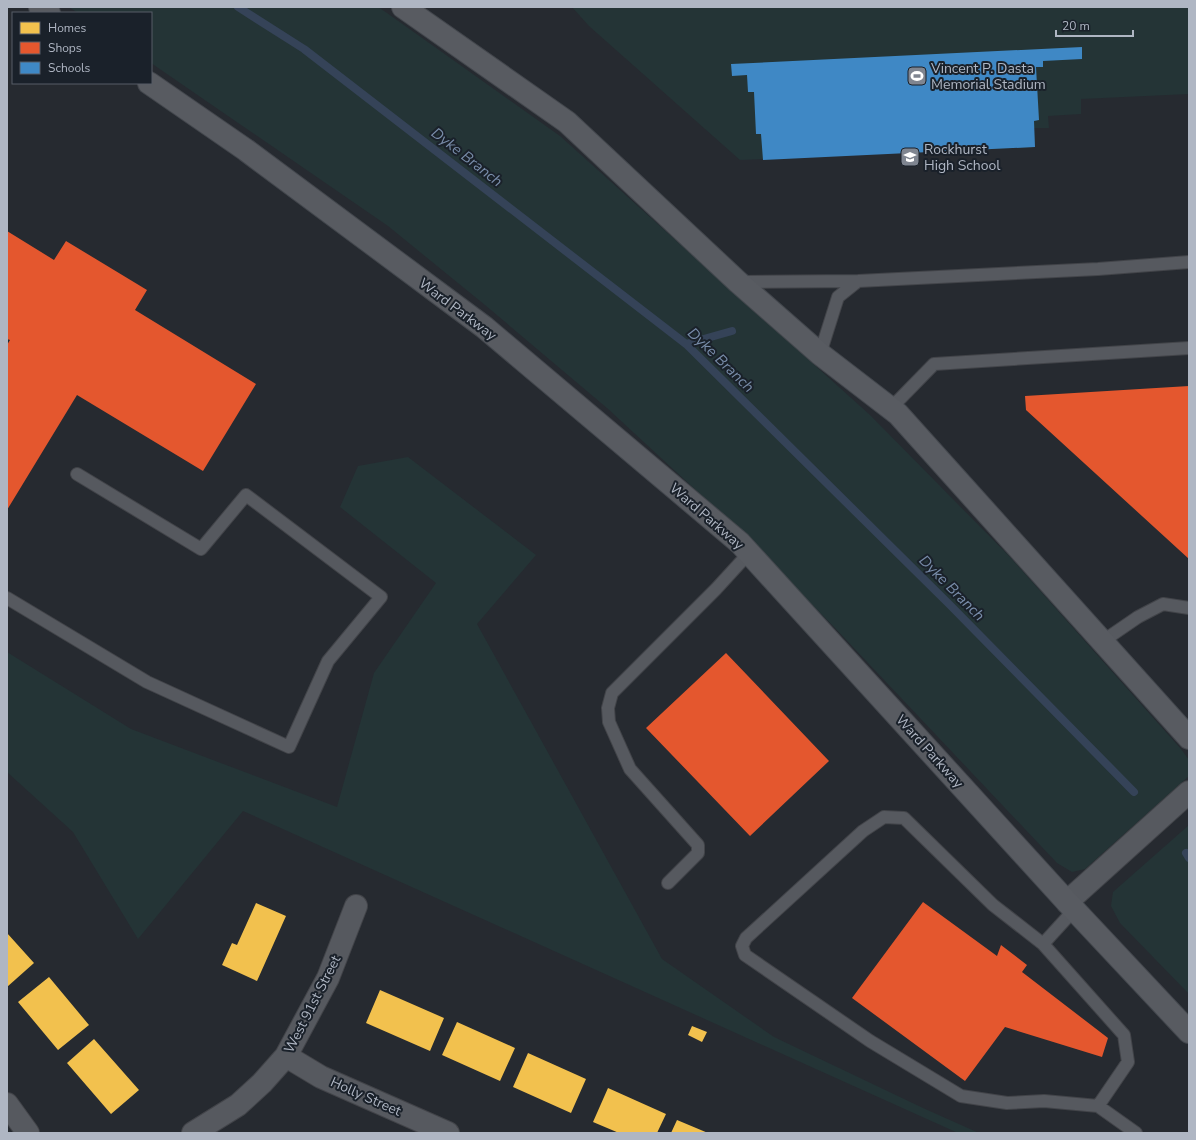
<svg xmlns="http://www.w3.org/2000/svg" width="1196" height="1140" font-family="'Nunito Sans',sans-serif">
	<style>
		.green { fill: #243436 }
		.homes { fill: #f2c14e }
		.shops { fill: #e4572e }
		.schools { fill: #3f88c5 }
		.lines { fill: none; stroke-linecap: round; stroke-linejoin: round }
		.stream { stroke: #354358; stroke-width: 8 }
		.lane-casing { stroke: #424449; stroke-width: 14 }
		.street-casing { stroke: #424449; stroke-width: 24 }
		.primary-casing { stroke: #43474d; stroke-width: 24 }
		.lane { stroke: #56595f; stroke-width: 12 }
		.street { stroke: #56595f; stroke-width: 22 }
		.primary { stroke: #585b61; stroke-width: 22 }
		.labels { text-anchor: middle; stroke-width: 4; stroke-linejoin: round; paint-order: stroke }
		.poi-label { font-size: 14px; fill: #afb6c3; stroke: #1a212a; text-anchor: start }
		.street-label { font-size: 14px; fill: #afb6c3; stroke: #1a212a }
		.water-label { font-size: 15px; font-style: italic; fill: #798daa; stroke: #1a212a }
	</style>
	<rect width="100%" height="100%" fill="#262a30"/>
	<path class="green" d="M69,7h309l9,6 173,123 310,279 140,142 171,192 8,11v16l-104,93 -13,3 -15,-9 -222,-235 -109,-110 -119,-110 -122,-103 -97,-79 -237,-163v-50h-73z
		M572,7h617v87l-108,5v15l-33,2 1,12h-15l1,19 -295,13 -151,-134z
		M408,457l128,98 -59,69 185,335 112,78 149,71 56,25h-21l-715,-322 -105,128 -65,-107 -66,-60v-120l124,77 206,78 37,-134 62,-90 -96,-76 18,-41z
		M1189,825v169l-69,-71 -9,-17 2,-14z"/>
	<path class="homes" d="M256,903l30,13 -29,65 -35,-16 10,-22 5,2z
		M7,933l27,30 -27,24z
		M49,977l40,48 -31,25 -40,-48z
		M380,990l64,28 -14,33 -64,-28z
		M457,1022l58,26 -15,33 -58,-26z
		M692,1026l15,6 -5,10 -14,-7z
		M94,1039l45,51 -28,24 -44,-51z
		M528,1053l58,26 -15,34 -58,-26z
		M608,1088l58,26 -9,19h-38l-26,-11z
		M677,1120l31,13h-37z"/>
	<path class="shops" d="M7,231l47,29 12,-19 81,49 -12,20 121,74 -53,87 -126,-76 -70,115v-165l3,-5 -3,-1z
		M1189,386v173l-163,-149 -1,-14z
		M726,653l103,108 -79,75 -104,-108z
		M923,902l74,54 4,-11 26,20 -5,7 86,66 -6,19 -97,-30 -40,54 -113,-83z"/>
	<path class="schools" d="M1082,47v12l-39,2v6h-7l3,53 -5,1 1,26 -272,13 -2,-26h-5l-2,-42h-6l-1,-17 -15,1 -1,-12z"/>
	<g class="lines">
		<path class="stream" d="M238,7l66,42 382,295 263,260 185,188
			M686,344l46,-13
			M1186,853l3,5"/>
		<defs>
			<path id="lane" d="M739,282l119,-1 240,-12 91,-7
				M820,354l18,-57 20,-16
				M891,408l43,-44 255,-16
				M7,598l140,84 142,65 39,-86 53,-64 -135,-102 -45,54 -124,-75
				M1103,641l35,-24 25,-13 26,4
				M668,883l30,-30v-8l-68,-76 -21,-47 -1,-14 4,-15 104,-104 33,-36
				M1043,944l31,-34
				M1098,1106l30,-44 -4,-27 -81,-91 -50,-39 -89,-87 -20,-1 -21,14 -117,107 -4,8 3,9 125,86 91,55 46,7 37,-2 54,5 38,27"/>
			<path id="street" d="M1067,902l122,-110
				M286,1056l35,21 127,56
				M7,1104l21,29
				M193,1133l45,-28 24,-22 24,-27 42,-78 28,-72"/>
			<path id="primary" d="M40,7l9,6
				M403,7l164,115 171,160 82,72 78,60 291,324
				M149,83l97,67 238,177 256,216 327,359 122,130"/>
		</defs>
		<use href="#lane" class="lane-casing"/>
		<use href="#street" class="street-casing"/>
		<use href="#primary" class="primary-casing"/>
		<use href="#lane" class="lane"/>
		<use href="#street" class="street"/>
		<use href="#primary" class="primary"/>
	</g>
	<defs>
		<symbol id="stadium-square" viewBox="-11 -11 22 22"><rect x="-9" y="-9" width="18" height="18" rx="4" fill="#7f8590" stroke="#1a212a"/><path d="M0-5a6.5 5 0 1 0 0 10a6.5 5 0 1 0 0-10ZM-3.5-1.8h7v3.6h-7Z" fill="#fff"/></symbol>
		<symbol id="school-square" viewBox="-11 -11 22 22"><rect x="-9" y="-9" width="18" height="18" rx="4" fill="#7f8590" stroke="#1a212a"/><path d="M0-5L7-2L0 1L-7-2ZM-4 1L0 2.5L4 1V4Q0 6-4 4Z" fill="#fff"/></symbol>
	</defs>
	<g fill-rule="evenodd">
		<use href="#stadium-square" x="906" y="65" width="22" height="22"/>
		<use href="#school-square" x="899" y="146" width="22" height="22"/>
	</g>
	<g class="labels">
		<g class="poi-label">
			<text x="931" y="73">Vincent P. Dasta<tspan x="931" dy="16">Memorial Stadium</tspan></text>
			<text x="924" y="154">Rockhurst<tspan x="924" dy="16">High School</tspan></text>
		</g>
		<g class="street-label">
			<text transform="translate(458 309) rotate(37)" y="5">Ward Parkway</text>
			<text transform="translate(707 516) rotate(41)" y="5">Ward Parkway</text>
			<text transform="translate(930 751) rotate(48)" y="5">Ward Parkway</text>
			<text transform="translate(312 1004) rotate(-63)" y="5">West 91st Street</text>
			<text transform="translate(366 1096) rotate(24)" y="5">Holly Street</text>
		</g>
		<g class="water-label">
			<text transform="translate(467 157) rotate(38)" y="5">Dyke Branch</text>
			<text transform="translate(721 360) rotate(44)" y="5">Dyke Branch</text>
			<text transform="translate(952 588) rotate(45)" y="5">Dyke Branch</text>
		</g>
	</g>
	<rect width="1196" height="1140" fill="none" stroke="#afb6c3" stroke-width="16"/>
	<rect x="12" y="12" width="140" height="72" fill="#1a212a" stroke="#565d67"/>
	<rect x="20" y="22" width="20" height="12" fill="#f2c14e" stroke="#565d67"/>
	<text x="48" y="32" font-size="12" fill="#afb6c3">Homes</text>
	<rect x="20" y="42" width="20" height="12" fill="#e4572e" stroke="#565d67"/>
	<text x="48" y="52" font-size="12" fill="#afb6c3">Shops</text>
	<rect x="20" y="62" width="20" height="12" fill="#3f88c5" stroke="#565d67"/>
	<text x="48" y="72" font-size="12" fill="#afb6c3">Schools</text>
	<path d="M1056 30v6h77v-6" fill="none" stroke="#afb6c3" stroke-width="2"/>
	<text x="1062" y="30" font-size="12" fill="#afb6c3" stroke="#1a212a" stroke-width="3" paint-order="stroke">20 m</text>
</svg>
